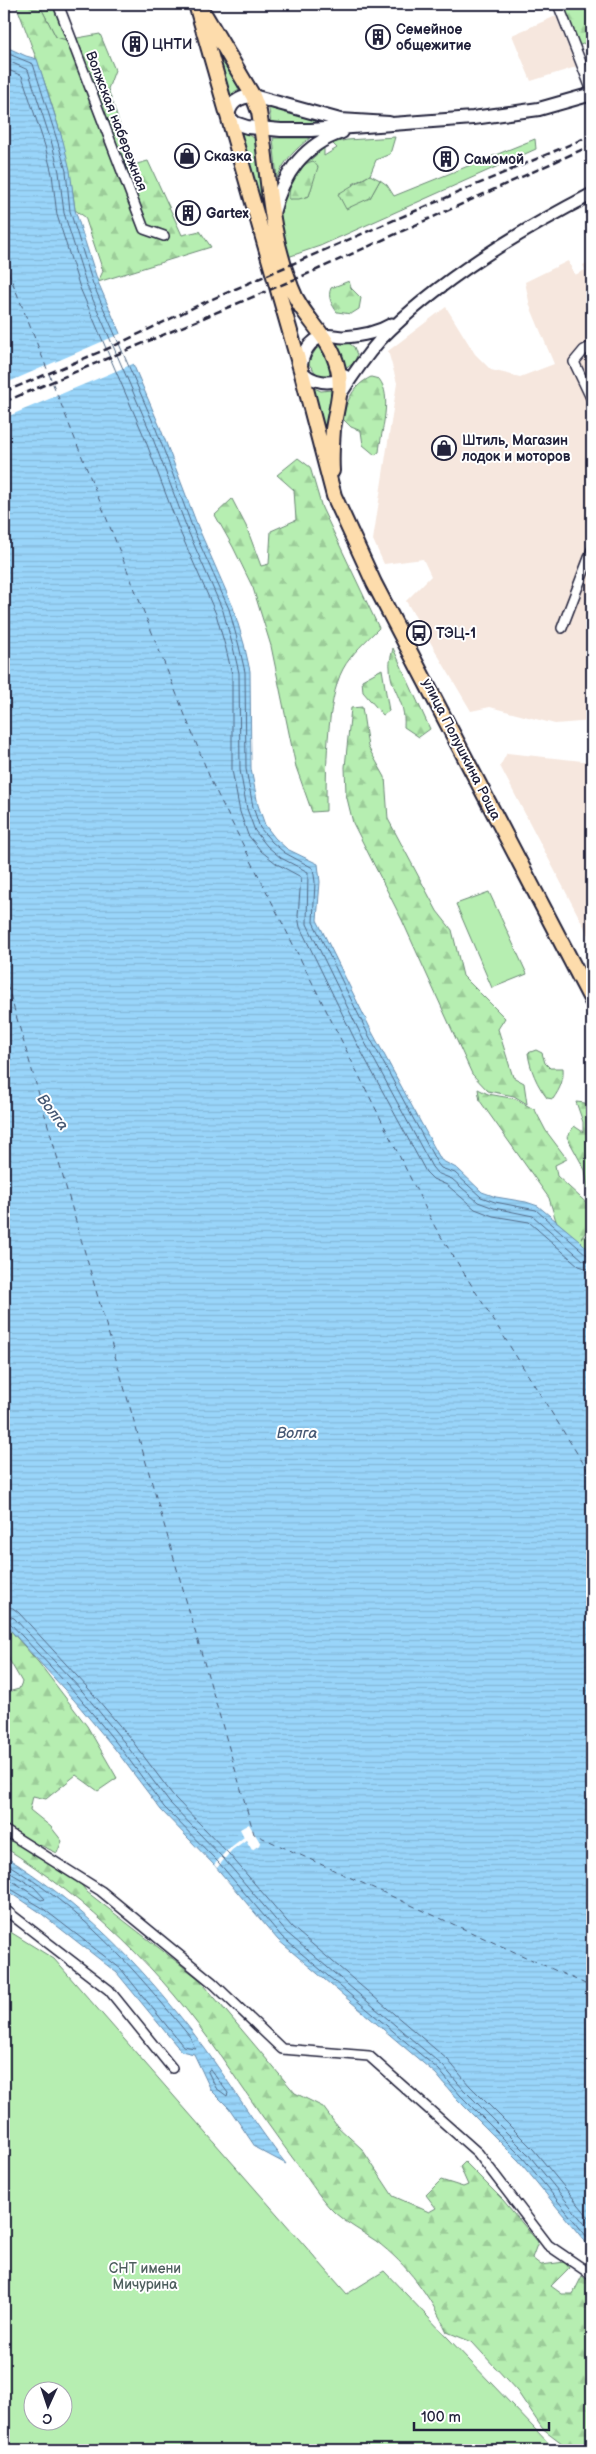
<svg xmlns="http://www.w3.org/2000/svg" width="596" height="2454" font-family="'Balsamiq Sans',sans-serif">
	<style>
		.built { fill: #f6e7de }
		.green { fill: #b6eeb1; stroke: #6c8876; fill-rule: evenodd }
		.forest { fill: url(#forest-firs); stroke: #6c8876 }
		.water { fill: url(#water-rules); stroke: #698dae }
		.pier { fill: #fff }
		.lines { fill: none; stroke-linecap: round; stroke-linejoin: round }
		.shore { stroke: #526a87; stroke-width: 1 }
		.ferry { stroke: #465874; stroke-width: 1; stroke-dasharray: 6 5; stroke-linecap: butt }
		.minor-casing { stroke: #22223b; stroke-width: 12 }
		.tertiary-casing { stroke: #22223b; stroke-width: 15 }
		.secondary-casing { stroke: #22223b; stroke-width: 16 }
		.primary-casing { stroke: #22223b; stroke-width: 18 }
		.minor { stroke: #fff; stroke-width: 9 }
		.tertiary { stroke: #fff; stroke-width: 11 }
		.secondary { stroke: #fff; stroke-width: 12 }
		.primary { stroke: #fddcac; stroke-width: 14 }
		.rail { stroke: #22223b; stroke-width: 2.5; stroke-dasharray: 8 4; stroke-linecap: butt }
		.labels { text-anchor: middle; stroke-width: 4; stroke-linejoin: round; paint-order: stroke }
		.poi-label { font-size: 14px; font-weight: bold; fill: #22223b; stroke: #fff; text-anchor: start }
		.street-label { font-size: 14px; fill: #22223b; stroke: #fff }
		.park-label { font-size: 14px; fill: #4e5f5e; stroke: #fff }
		.water-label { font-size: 15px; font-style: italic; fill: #465874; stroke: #fff }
	</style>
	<defs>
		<pattern id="forest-firs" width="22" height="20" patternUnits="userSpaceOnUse" patternTransform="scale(1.25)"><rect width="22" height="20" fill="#b6eeb1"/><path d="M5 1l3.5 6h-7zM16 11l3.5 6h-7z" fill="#9ccc99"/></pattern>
		<pattern id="water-rules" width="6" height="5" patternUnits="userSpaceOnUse" patternTransform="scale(1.25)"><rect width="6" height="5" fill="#99d5fa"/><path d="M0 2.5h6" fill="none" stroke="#84b7d7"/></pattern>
	</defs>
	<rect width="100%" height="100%" fill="#fff"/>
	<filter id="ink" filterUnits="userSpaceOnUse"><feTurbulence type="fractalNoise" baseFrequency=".02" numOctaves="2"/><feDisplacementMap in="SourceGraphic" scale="10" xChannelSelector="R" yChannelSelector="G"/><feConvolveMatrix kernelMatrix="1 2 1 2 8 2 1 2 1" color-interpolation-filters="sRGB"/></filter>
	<g filter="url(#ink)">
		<path class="built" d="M556,16l20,51 -45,14 -19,-46z
			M568,261l7,14 10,-5 -2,-5 9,-4v460l-37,3 -65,-17 -19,4 -65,-110 25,-25 -8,-17 -39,5 -11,-24 24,-157 -9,-32 58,-44 29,47 16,16 29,7 34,-13 -24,-58 -5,-24z
			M507,753l85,9v180l-92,-176z"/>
		<path class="green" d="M39,4h14l13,36 -10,-3z
			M210,45l31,43 -7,4 -5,8z
			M268,103l18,9 47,11h-62z
			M239,131l18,8 10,90z
			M395,137l-5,17 -14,6 -6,15 -17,9 17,14 10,-18 7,5 7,11 141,-57 1,10 -216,97 -35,12 -8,-45 13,-31 -1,17 20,-3 4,-14v-20l-7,2 18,-16v8l13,-8 -5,-5 15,-3z
			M273,138h37c-15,11 -26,23 -33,40z
			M333,342h14l7,5 3,8 -2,7 -11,8 -2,-12z
			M322,345l8,21 1,12 -12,-1 -11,-14 8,-14z
			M312,387l9,4 11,-1 -7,52z
			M489,892l38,82 -35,14 -36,-84z
			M4,1928l50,31 293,335 37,-23 171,179h-551zM32,2392h30v30h-30z"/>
		<path class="forest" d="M16,4h23l17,33 10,3 34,-6 15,36 -7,19 25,76 15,-4 34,74 18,-4 11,16 -113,35 5,-11 -18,-54 -10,-7c-8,-72 -34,-139 -59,-206z
			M566,4h26v36l-14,6 -16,-40z
			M313,161l5,6 -9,29 -10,3h-10c0,-17 7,-33 24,-38z
			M370,175l10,5 -10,18 -24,11 -8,-15z
			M349,281l2,7 10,10 -2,11 -8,5 -14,-2c-5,-7 -10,-15 -6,-24z
			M371,377l8,2c14,17 2,52 0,73l-4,3 -12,-10 -2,-14 -10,-4 -9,-9c6,-18 10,-32 29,-41z
			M298,458l12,9 12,41 57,120c-12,12 -28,26 -36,41 -17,31 -17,106 -17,142l-14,1 -16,-45 -25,-121 -18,-58 -20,-41 -18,-32 17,-16 14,27 15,40 8,-2 2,-33 25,-11 -2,-30 -17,-15z
			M393,648l37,81 -11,8 -15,-10c2,-28 -14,-36 -14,-60 -1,-6 2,-13 3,-19z
			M382,669l7,42 -6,4 -20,-23 -1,-12z
			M362,707l6,40 17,30 3,42 49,92 15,19 11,46 42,42 -7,11 15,48 11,6 3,21 -13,-8 -26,-5 -16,-17 -70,-154 -49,-97 -7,-29 -1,-27 6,-59z
			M536,1050l6,3 3,10 5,5h13c1,12 -3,21 -10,31l-6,-1c-10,-13 -17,-29 -19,-45z
			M478,1089l10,5 28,5 19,11 11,21 21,28 -12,6 2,11 35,32v17l-11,13 11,-5v20l-36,-32 -7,-23 -69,-97z
			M576,1102l9,1 7,6v80h-4l-3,-19 -18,-33 7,-11 9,6v-10z
			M4,1623l35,40 48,63 30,52 -19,13 -22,-16 -30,24 -13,-3 -3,14 21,17 11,14 -5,12 -17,-8 -4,8 31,14 20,25 112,87 96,114 28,14 14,19 25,23 31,47 36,16 7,-4 -10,-13 15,-15 22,7 5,-2 -8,-18 5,-5 38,38 35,42 -6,16 9,7 24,-3 4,6 -18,18 11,8h11l9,-18 10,8v166h-21l-29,-22 -25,-37 -45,-49 -25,-10c-17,-36 -39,-67 -71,-91 -13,-9 -29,-17 -41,-28 -13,-12 -24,-30 -35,-45 -28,-37 -54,-75 -80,-113 -57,-83 -131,-155 -216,-208v-154l15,-4 3,-7 -18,-31z"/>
		<path class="water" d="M4,46l22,10 11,3 26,82 7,29 5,40 23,72 62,145 38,100 35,80 11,37 6,27 1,98 7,36 7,20 10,13 12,11 31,15 2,18 -3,38 55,112 69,128 17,9 24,23 14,5 30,5 12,4 41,34 13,13v997l-73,-89 -63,-63 -20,-24 -158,-134 -63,-74 -54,-56 -46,-61 -41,-49 -70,-77z
			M4,1856c76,46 136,108 190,178 32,42 59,88 92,130l-30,-16 -27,-40 -18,-18 -17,-36 -13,-3 -64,-78 -79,-62 -34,-23z"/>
		<path class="pier" d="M122,333l13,30 -131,55v-34z
			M249,1824l12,20 -9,6 -6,-10 -14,10 -15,18 -3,-3 13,-15 17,-13 -4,-8z"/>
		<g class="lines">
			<path class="shore" d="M4,52l29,12 25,79 8,28 4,40 23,73 63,145 37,100 36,80 10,37 6,26 1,97 7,38 7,21 12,14 13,11 28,15 2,14 -2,40 55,112 69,129 4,5 14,5 26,24 14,5 41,8 51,45 5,1
				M4,59l24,11 24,74 7,28 5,41 23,73 63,145 38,100 35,80 10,36 6,26 1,97 7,39 8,22 12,15 14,12 27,14 -1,52 55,113 70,130 5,6 15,6 26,23 16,6 39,8 50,44 9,3
				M4,68l18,8 23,70 7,28 5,41 23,73 63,146 38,100 35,80 10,35 6,25v96l8,42 8,23 13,16 16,13 24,13 -3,39 2,11 55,113 71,132 7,7 14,6 28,24 18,7 36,6 50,44 13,4
				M4,1607l9,1 6,5 69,75 42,50 45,60 54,56 63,73 156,133 21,25 64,64 59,72
				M4,1614l10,4 69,74 41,50 45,60 55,57 62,73 157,134 21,24 64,64 64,79
				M4,1620l5,2 69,74 41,50 45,61 55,56 63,74 157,133 21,25 63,63 69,85
				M4,1862c80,48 128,104 186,175l5,11 -12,-2 -62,-77 -80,-62 -37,-22
				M4,1869l30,18 11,12 -4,1 -30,-20 -7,-2
				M210,2069l18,24 -1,3 -11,-8 -8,-16z"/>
			<path class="ferry" d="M4,261l208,522 223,444 157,250
				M4,974l250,860 338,153"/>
			<defs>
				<path id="minor" d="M58,4l86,225 20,7
					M558,4l34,87
					M592,346l-8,4 -10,12 18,38
					M562,628l30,-78
					M4,1830l97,61 112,92 69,66 87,7 109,97 70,92 44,30
					M4,1909l105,81 63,78"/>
				<path id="tertiary" d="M345,376c-13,10 -34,7 -44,-6 1,-15 7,-29 23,-34 5,-2 13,1 19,1 18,-1 34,-4 49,-13
					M340,395c12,-19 25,-38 40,-55 60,-61 137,-107 212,-146"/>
				<path id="secondary" d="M389,123l-49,-3 -87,-24c-14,1 -23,6 -25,20l7,7 12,4 34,3h30l162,-12 66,-9 53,-15
					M273,213c10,-39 30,-68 69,-81"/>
				<path id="primary" d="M196,4l105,366 33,126 40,87 218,418
					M205,15l48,81 6,16c10,61 9,115 32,175 11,31 40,49 47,82 5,20 -2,40 -5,60 -1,14 -2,28 -1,42"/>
			</defs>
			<use href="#minor" class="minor-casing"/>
			<use href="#tertiary" class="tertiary-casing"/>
			<use href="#secondary" class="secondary-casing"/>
			<use href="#primary" class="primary-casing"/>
			<use href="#minor" class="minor"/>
			<use href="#tertiary" class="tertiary"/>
			<use href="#secondary" class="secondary"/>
			<use href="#primary" class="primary"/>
			<path class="rail" d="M4,392l110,-46 87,-42 105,-46 286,-123
				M4,402l308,-130 280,-127"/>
		</g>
	</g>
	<defs>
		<symbol id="building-ring" viewBox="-11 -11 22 22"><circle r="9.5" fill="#fff" stroke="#22223b" stroke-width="1.5"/><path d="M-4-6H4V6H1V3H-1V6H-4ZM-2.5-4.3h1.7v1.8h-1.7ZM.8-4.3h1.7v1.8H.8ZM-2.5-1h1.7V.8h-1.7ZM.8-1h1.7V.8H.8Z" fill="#22223b"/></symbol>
		<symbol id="shop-ring" viewBox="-11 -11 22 22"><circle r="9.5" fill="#fff" stroke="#22223b" stroke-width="1.5"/><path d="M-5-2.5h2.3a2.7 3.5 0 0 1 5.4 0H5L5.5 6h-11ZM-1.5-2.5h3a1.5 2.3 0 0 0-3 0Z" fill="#22223b"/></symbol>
		<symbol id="bus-ring" viewBox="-11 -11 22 22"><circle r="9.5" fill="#fff" stroke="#22223b" stroke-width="1.5"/><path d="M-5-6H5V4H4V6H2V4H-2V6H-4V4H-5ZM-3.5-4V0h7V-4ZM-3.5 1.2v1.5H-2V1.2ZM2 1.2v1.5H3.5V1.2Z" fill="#22223b"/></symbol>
	</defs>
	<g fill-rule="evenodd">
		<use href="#building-ring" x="364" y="23" width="28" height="28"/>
		<use href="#building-ring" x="121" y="30" width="28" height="28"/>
		<use href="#shop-ring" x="173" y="142" width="28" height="28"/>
		<use href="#building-ring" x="432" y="145" width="28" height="28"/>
		<use href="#building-ring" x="174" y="199" width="28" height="28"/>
		<use href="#shop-ring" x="430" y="434" width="28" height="28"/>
		<use href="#bus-ring" x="405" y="619" width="28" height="28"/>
	</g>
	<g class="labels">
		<g class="poi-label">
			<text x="396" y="34">Семейное<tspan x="396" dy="16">общежитие</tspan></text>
			<text x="152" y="49">ЦНТИ</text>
			<text x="204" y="161">Сказка</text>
			<text x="464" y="164">Самомой</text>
			<text x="206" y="218">Gartex</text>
			<text x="462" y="445">Штиль, Магазин<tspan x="462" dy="16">лодок и моторов</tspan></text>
			<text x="436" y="638">ТЭЦ-1</text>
		</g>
		<g class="street-label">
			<text transform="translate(117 121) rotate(69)" y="5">Волжская набережная</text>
			<text transform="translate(462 749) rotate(63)" y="5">улица Полушкина Роща</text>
		</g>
		<g class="park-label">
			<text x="145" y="2273">СНТ имени<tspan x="145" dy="16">Мичурина</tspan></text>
		</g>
		<g class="water-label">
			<text transform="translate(53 1112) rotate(53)" y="5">Волга</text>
			<text x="297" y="1438">Волга</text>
		</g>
	</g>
	<rect width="596" height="2454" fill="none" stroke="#fff" stroke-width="20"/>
	<rect x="10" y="10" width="576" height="2434" fill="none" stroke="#22223b" stroke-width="2" filter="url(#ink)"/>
	<g transform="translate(48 2406) rotate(183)"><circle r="24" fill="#ffffff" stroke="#a7a7b1"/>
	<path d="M0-4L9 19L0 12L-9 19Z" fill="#22223b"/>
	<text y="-8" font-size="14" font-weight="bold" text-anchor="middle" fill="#22223b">С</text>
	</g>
	<path d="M414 2422v8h135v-8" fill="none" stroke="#22223b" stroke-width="2.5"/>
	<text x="421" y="2422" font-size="15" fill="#22223b" stroke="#ffffff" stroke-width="4" paint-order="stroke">100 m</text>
</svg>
